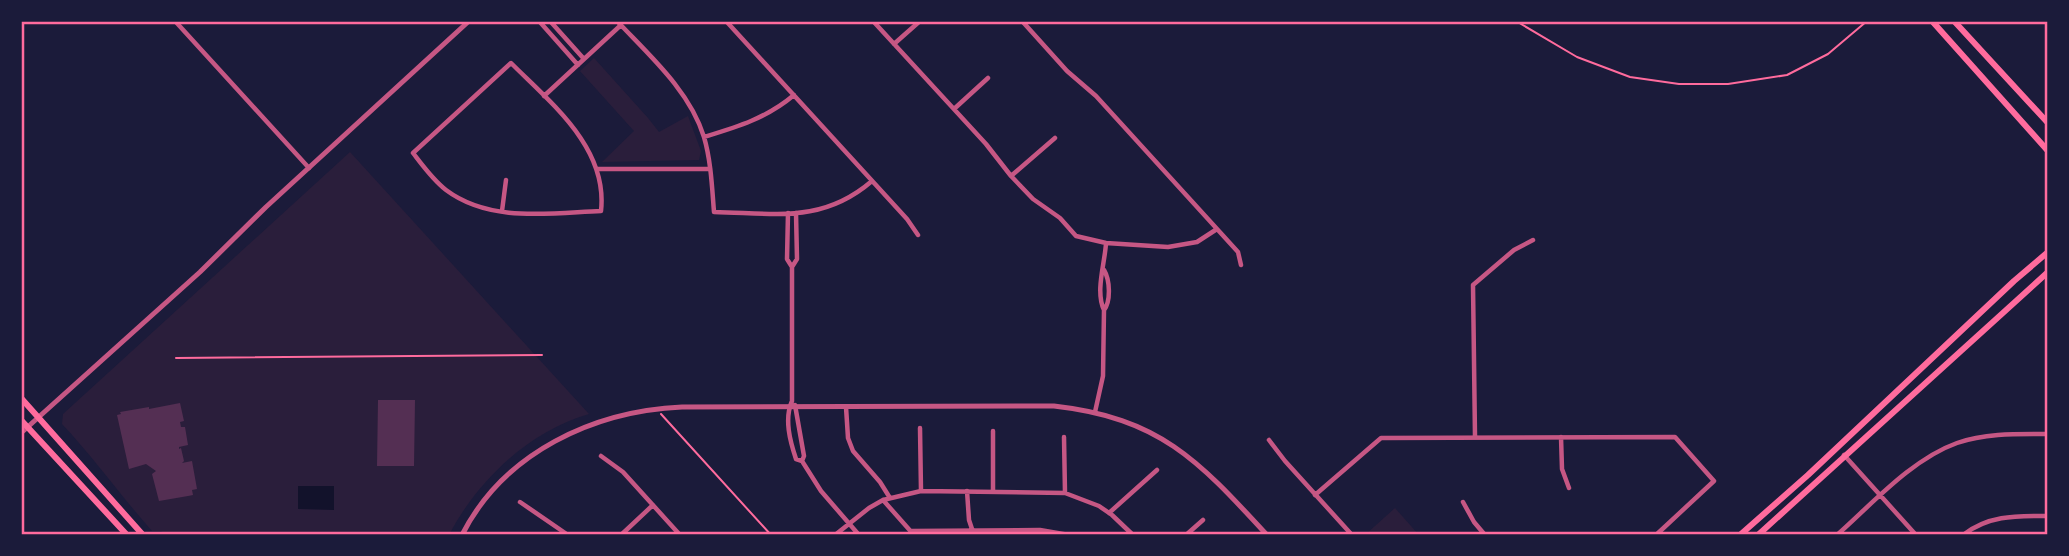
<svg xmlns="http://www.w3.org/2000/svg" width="2069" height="556" font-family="'DejaVu Sans',sans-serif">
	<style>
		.green { fill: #2a1e3b }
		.water { fill: #12122b }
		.building { fill: #542f53 }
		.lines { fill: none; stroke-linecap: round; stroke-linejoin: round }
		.path { stroke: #ff6b9d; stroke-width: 2 }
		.minor { stroke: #c65784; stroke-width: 4.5 }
		.tertiary { stroke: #c65784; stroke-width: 5 }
		.secondary { stroke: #ff6b9d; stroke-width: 6 }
		.neatline { fill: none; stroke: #ff6b9d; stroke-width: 2.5 }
	</style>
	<rect width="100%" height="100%" fill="#1b1b3a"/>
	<path class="green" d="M594,58l54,60 11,14 29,-16 13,35 -2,9 -97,2 32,-31 -54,-60z
		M350,152l239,262c-60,17 -112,67 -140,121h-283l-5,-4h-9c-31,-35 -58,-73 -90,-107l1,-10z
		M1395,508l24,27h-54z"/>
	<path class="water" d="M298,486h36v24l-36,-1z"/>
	<path class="building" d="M378,400h37l-1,66h-37z
		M180,403l4,18 -4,1 1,5h4l3,18 -9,2v2l2,-1 3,13 -2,2 10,-2 5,28 -5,1 1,5 -5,1 -29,5 -7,-27 4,-3 -10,-7 -17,5 -12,-54 4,-1 -1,-2 29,-5v2z"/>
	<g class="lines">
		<path class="path" d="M1516,21l61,36 53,20 49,7h49l59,-9 41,-21 39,-33
			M176,358l366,-3
			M661,414l110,121"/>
		<path class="minor" d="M175,21l134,147
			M539,21l39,44
			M550,21l34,38
			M617,21c32,34 73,70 87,116 7,24 8,50 10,75 61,1 108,12 158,-31
			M726,21l181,198 11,16
			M873,21l113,123 25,32 22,23 27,19 16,18 30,7 62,4 29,-5 20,-13
			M1022,21l45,50 29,25 142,156 3,13
			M894,44l26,-23
			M511,63c41,41 97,85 90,148 -51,2 -111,12 -155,-21 -13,-10 -23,-24 -33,-37z
			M544,96l77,-71
			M954,109l34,-31
			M704,137c33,-10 63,-19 90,-42
			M598,169h112
			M1011,176l44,-38
			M502,211l4,-31
			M788,213l-1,46 5,8 5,-8 -1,-46
			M792,267v134c-8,18 -2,40 4,58l6,2 19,30 38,44
			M1104,310c7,-9 6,-30 0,-40
			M795,405l9,51 -2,5
			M846,407l2,31 5,13 27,31 10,16
			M1095,412l8,-36 1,-66c-9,-19 1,-47 2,-67
			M920,428l1,63
			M993,431v60
			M1064,437l1,56
			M1475,437l-2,-152 41,-35 19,-10
			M1561,437l1,32 7,19
			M1269,440l16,21 67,74
			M1844,455l72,80
			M601,456l22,16 57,63
			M967,491l2,29 5,15
			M1315,495l66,-57 294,-1 39,44 -58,54
			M883,500l31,35
			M520,502l48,33
			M1463,502l11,20 11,13
			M1109,513l48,-43
			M911,531l129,-1 29,5
			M621,535l32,-30
			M835,535l34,-27 14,-8 38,-9 144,2 34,13 13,9 21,20
			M1186,535l17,-15
			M1837,535c35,-31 75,-76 120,-92 29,-10 60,-9 91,-9
			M1963,535c26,-20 53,-19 85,-19"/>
		<path class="tertiary" d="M21,433l179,-161 66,-65 203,-186
			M462,535c42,-83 132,-124 220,-128l372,-1c106,12 144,54 213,129"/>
		<path class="secondary" d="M1932,21l116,130
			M1954,21l94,102
			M21,398l122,137
			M21,420l106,115
			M1740,535l68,-60 206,-194 34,-29
			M1758,535l290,-263"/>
	</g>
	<rect width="2069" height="556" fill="none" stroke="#1b1b3a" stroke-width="46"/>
	<rect x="23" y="23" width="2023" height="510" class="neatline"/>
</svg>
